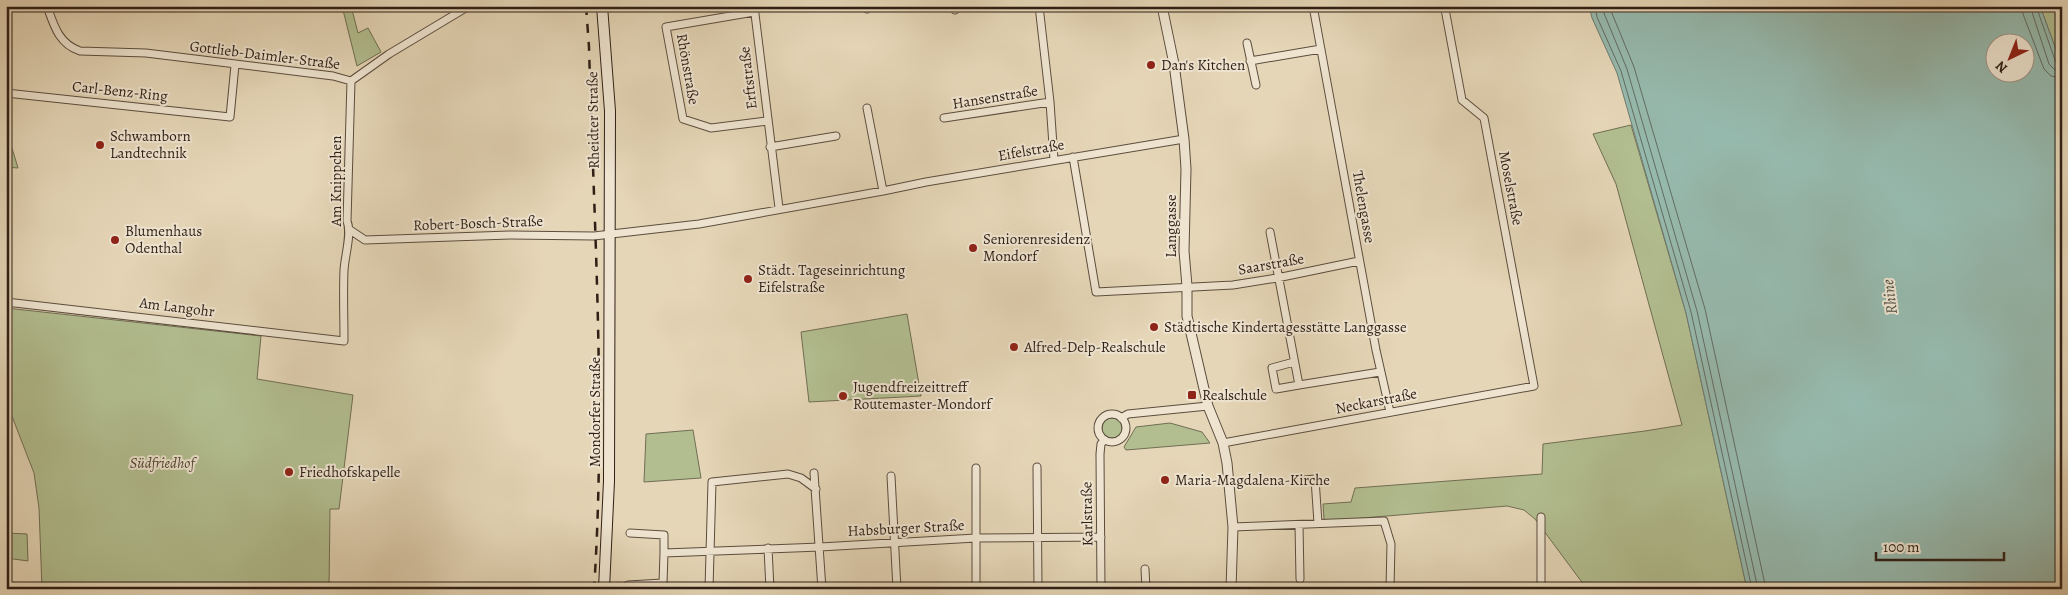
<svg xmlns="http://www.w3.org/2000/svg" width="2068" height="595" font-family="Alegreya,serif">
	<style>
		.green { fill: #b2be90; stroke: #706e53 }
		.water { fill: #96b9ad; stroke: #6d7b71; fill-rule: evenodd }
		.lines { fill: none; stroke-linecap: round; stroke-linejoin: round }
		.shore { stroke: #626c62; stroke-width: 1 }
		.minor-casing { stroke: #5c4d3e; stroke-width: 9 }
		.tertiary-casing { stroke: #5c4d3e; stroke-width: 11 }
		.secondary-casing { stroke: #2f1f16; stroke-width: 12 }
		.minor { stroke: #eee4d0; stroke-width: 7 }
		.tertiary { stroke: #eee4d0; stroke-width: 9 }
		.secondary { stroke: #eee4d0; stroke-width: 10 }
		.rail { stroke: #2f1f16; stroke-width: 2.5; stroke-dasharray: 9 9; stroke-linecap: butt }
		.poi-dot { fill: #8f2418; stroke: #eee4d0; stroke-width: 2 }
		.labels { text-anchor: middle; stroke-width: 4; stroke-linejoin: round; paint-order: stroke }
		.street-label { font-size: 15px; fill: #2f1f16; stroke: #eee4d0 }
		.poi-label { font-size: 15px; fill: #2f1f16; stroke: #eee4d0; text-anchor: start }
		.park-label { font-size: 15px; font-style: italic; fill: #504734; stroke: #eee4d0 }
		.water-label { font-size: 16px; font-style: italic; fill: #4e4d43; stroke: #eee4d0 }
	</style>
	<rect width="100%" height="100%" fill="#e5d6b7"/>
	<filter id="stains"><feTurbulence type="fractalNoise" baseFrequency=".004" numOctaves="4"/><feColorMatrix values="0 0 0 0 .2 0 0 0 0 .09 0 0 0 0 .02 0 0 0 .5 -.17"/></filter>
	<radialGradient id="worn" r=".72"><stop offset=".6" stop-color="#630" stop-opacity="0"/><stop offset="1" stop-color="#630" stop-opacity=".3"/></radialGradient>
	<path class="green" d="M342,6h9l7,27 10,-5 13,24 -24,14z
		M2040,6h22v60z
		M1631,125l55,188 61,276h-160l-52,-70 -11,-9 -17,-4 -180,15 -3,-2 -1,-15 28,-2 4,-14 187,-14 1,-30 102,-13 37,-6 -66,-241 -23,-50z
		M6,148h6l6,20 -12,-1z
		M6,308l255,28 -4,43 96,16 -14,114h-9l-1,80h-287l-3,-81 -5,-35 -28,-72z
		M907,314l14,82 -112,6 -8,-70z
		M1102 428a10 10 0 1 1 20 0a10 10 0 1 1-20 0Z
		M1170,423l32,9 8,11 -84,7 -2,-3 12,-20z
		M693,430l8,48 -57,4 2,-48z
		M6,533l21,1 1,27 -22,-3z"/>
	<path class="water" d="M1589,6h451l22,60v523h-315l-61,-276 -69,-240 -25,-55zM1996,42h30v30h-30z"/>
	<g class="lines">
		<path class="shore" d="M1595,6l2,11 24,54 70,241 61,277
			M1601,6l26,63 70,242 61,278
			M1609,6l25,61 71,242 61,280
			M2022,6l1,8 21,55 7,7 11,2
			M2030,6l19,58 5,5 8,2
			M2036,6l19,54 2,4h5"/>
		<defs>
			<path id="minor" d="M47,6c7,20 12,38 33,45l66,2 187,23 18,5 38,-27 80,-48
				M754,6l25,202
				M867,6v3
				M955,6v4
				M1039,6l11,96 4,58
				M1313,6l63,344 14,62
				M754,12l-88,15 17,92 28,9 56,-7
				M1247,43l9,42
				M1250,61l71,-12
				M6,93l224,24 5,-52
				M867,108l16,83
				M944,118l106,-16
				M770,147l66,-11
				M1073,157l23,135 137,-7 44,-7 82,-17
				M350,230l15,10 145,-5 84,1 105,-12 184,-33 43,-9 258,-43
				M1270,232l29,153 81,-13
				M6,302l338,39c0,-24 -1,-47 0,-71 1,-15 8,-37 3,-49l4,-140
				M1294,362l-22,6 4,21 23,-4
				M1098 428a14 14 0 1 1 28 0a14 14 0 1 1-28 0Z
				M1121,418l7,-4 80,-8
				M1223,443l311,-57 -50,-268 -22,-18 -17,-91 2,-3
				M1037,467l1,122
				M976,468v121
				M814,473l8,116
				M891,476l6,113
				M1305,480l10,-1 3,44
				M1299,525l1,54
				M1233,527l151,-6 7,23 -1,45
				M630,533l34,2v18l156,-6 156,-9 125,-1
				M768,548l2,41
				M1145,569l1,20
				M628,585l35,-2 1,-30
				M709,589l3,-107 76,-8 13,4 15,11
				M1101,589l-1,-135 1,-10 3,-4
				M1541,589v-72"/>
			<path id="tertiary" d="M1162,6l12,58 10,75 2,30 -2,82 3,35v30l21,90 15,37 4,20 6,64 -2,62"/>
			<path id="secondary" d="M602,6l8,105 -1,370 -5,108"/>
		</defs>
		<use href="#minor" class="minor-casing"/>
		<use href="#tertiary" class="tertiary-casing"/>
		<use href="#secondary" class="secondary-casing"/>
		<use href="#minor" class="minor"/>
		<use href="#tertiary" class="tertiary"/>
		<use href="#secondary" class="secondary"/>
		<path class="rail" d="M586,6l3,41c5,180 17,363 5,542"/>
	</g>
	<g class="poi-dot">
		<circle cx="1151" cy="65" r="5"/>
		<circle cx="100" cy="145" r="5"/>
		<circle cx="115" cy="240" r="5"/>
		<circle cx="973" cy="248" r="5"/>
		<circle cx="748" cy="279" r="5"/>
		<circle cx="1154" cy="327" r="5"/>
		<circle cx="1014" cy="347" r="5"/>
		<rect x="1187" y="390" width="10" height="10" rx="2.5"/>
		<circle cx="843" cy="396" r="5"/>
		<circle cx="289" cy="472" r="5"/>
		<circle cx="1165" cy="480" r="5"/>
	</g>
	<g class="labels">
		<g class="street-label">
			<text transform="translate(265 55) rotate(7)" y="5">Gottlieb-Daimler-Straße</text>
			<text transform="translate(688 69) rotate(80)" y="5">Rhönstraße</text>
			<text transform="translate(748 78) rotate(-97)" y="5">Erftstraße</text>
			<text transform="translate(120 91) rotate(6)" y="5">Carl-Benz-Ring</text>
			<text transform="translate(995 97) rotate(-9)" y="5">Hansenstraße</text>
			<text transform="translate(593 120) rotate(-91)" y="5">Rheidter Straße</text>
			<text transform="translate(1031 150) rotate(-10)" y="5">Eifelstraße</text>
			<text transform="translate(336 181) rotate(-90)" y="5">Am Knippchen</text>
			<text transform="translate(1511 188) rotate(79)" y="5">Moselstraße</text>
			<text transform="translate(1364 207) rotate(80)" y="5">Thelengasse</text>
			<text transform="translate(478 223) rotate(-2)" y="5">Robert-Bosch-Straße</text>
			<text transform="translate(1171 226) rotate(-90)" y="5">Langgasse</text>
			<text transform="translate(1271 264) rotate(-10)" y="5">Saarstraße</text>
			<text transform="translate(177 307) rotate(7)" y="5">Am Langohr</text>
			<text transform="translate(1376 401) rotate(-11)" y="5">Neckarstraße</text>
			<text transform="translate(595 412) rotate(-90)" y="5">Mondorfer Straße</text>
			<text transform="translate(1087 514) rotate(-91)" y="5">Karlstraße</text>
			<text transform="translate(906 528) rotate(-3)" y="5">Habsburger Straße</text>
		</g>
		<g class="poi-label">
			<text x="1161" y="70">Dan's Kitchen</text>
			<text x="110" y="141">Schwamborn<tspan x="110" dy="17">Landtechnik</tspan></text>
			<text x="125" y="236">Blumenhaus<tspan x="125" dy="17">Odenthal</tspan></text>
			<text x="983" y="244">Seniorenresidenz<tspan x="983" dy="17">Mondorf</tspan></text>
			<text x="758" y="275">Städt. Tageseinrichtung<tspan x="758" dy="17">Eifelstraße</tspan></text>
			<text x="1164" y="332">Städtische Kindertagesstätte Langgasse</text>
			<text x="1024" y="352">Alfred-Delp-Realschule</text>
			<text x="853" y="392">Jugendfreizeittreff<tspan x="853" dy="17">Routemaster-Mondorf</tspan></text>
			<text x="1202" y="400">Realschule</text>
			<text x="299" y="477">Friedhofskapelle</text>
			<text x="1175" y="485">Maria-Magdalena-Kirche</text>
		</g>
		<g class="park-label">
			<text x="162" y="468">Südfriedhof</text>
		</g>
		<g class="water-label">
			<text transform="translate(1889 297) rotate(-97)" y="6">Rhine</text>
		</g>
	</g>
	<rect width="2068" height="595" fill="none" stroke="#e5d6b7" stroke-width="25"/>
	<rect x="8" y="8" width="2053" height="580" fill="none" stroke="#2f1f16" stroke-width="2.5"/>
	<rect x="12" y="12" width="2043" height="570" fill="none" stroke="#2f1f16"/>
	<g transform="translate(2010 58) rotate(223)"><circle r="24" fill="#eee4d0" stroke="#a29586"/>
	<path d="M0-4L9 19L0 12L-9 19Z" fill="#8f2418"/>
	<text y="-8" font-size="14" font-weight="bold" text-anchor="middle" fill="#2f1f16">N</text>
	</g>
	<path d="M1876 552v8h128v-8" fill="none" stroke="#2f1f16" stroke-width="2.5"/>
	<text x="1883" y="552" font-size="15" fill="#2f1f16" stroke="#eee4d0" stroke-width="4" paint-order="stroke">100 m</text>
	<rect width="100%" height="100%" filter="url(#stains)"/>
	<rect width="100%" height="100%" fill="url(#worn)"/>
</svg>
